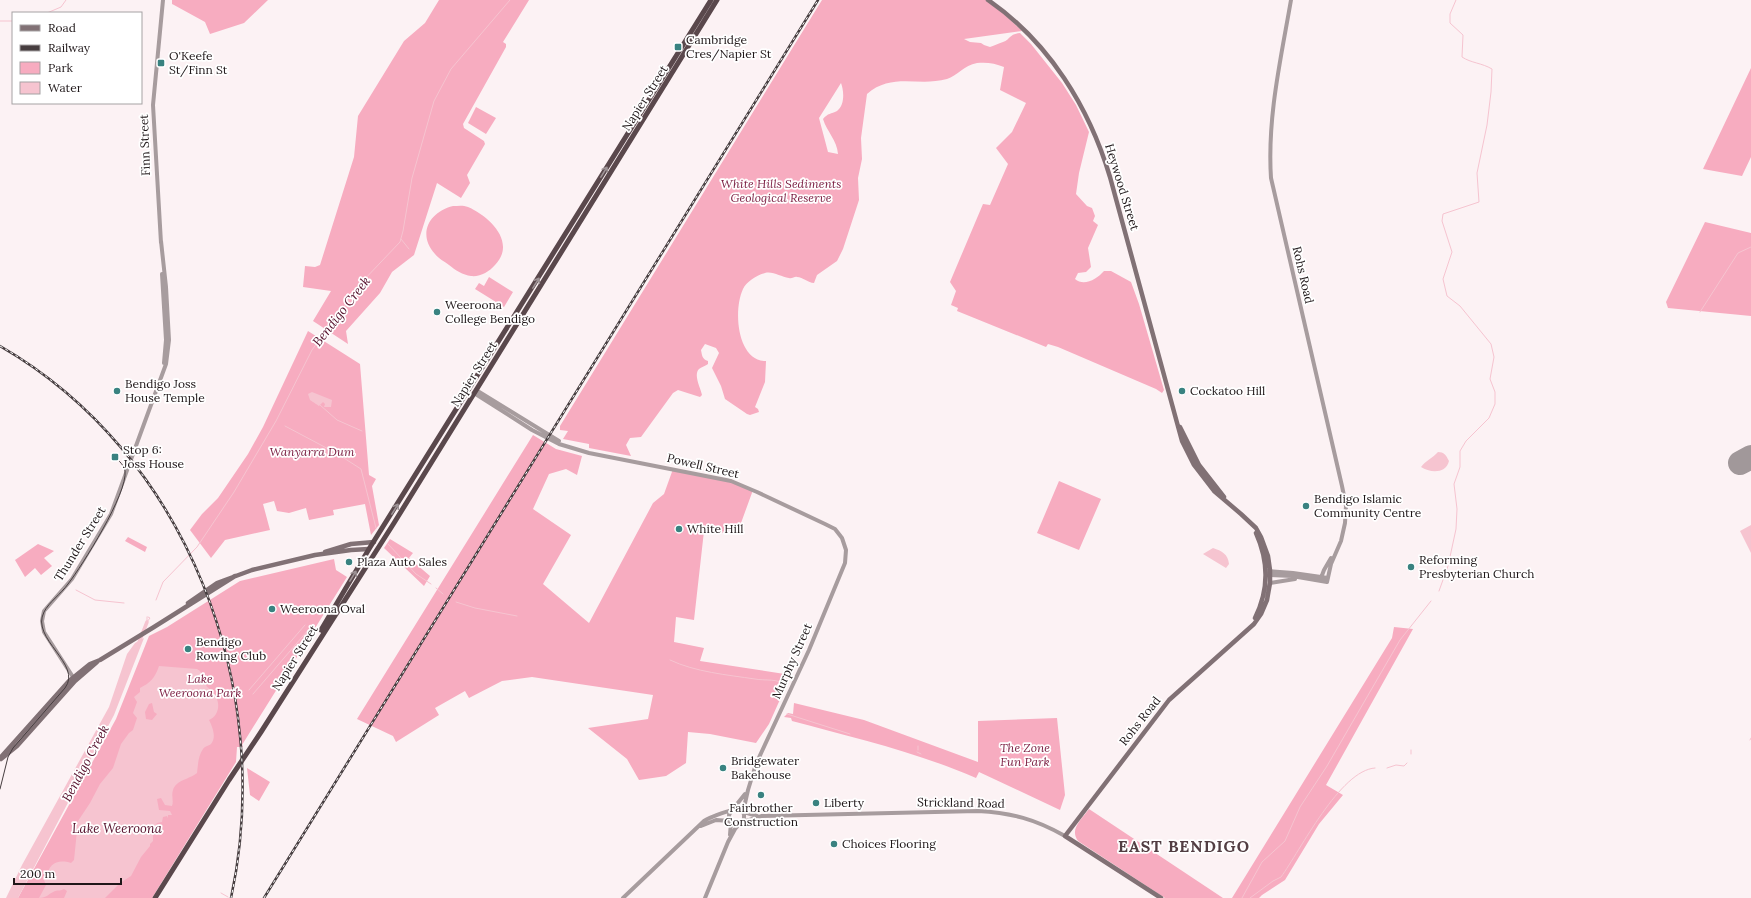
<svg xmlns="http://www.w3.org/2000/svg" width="1751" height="898" font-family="Lora,serif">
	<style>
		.green { fill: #f7acc0; fill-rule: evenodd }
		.water { fill: #f6c4d0; fill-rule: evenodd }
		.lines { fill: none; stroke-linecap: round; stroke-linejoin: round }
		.stream { stroke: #f6c4d0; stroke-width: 1 }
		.canal { stroke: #f6c4d0; stroke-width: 3.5 }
		.runway { stroke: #a1989a; stroke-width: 24 }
		.tertiary { stroke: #a79c9e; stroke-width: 4 }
		.secondary { stroke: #817175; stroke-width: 4.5 }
		.trunk { stroke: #5a484c; stroke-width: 5 }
		.tram { stroke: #463d3f; stroke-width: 1 }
		.rail-casing { stroke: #463d3f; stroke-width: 2.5 }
		.rail { stroke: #fff; stroke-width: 1; stroke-dasharray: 3; stroke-linecap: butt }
		.oneway { stroke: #9c9194 }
		.poi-dot { fill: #398280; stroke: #fff; stroke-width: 1.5 }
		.labels { text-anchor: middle; stroke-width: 3.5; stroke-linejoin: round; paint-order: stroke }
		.poi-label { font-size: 12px; fill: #1f1719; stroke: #fff; text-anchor: start }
		.street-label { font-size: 12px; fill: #1f1719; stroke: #fff }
		.park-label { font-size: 12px; font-style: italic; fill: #7d2044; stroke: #fff }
		.water-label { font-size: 13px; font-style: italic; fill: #550f2b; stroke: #fff }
		.district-label { font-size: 16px; font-weight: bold; letter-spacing: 1px; fill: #523e43; stroke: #fff }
	</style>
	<rect width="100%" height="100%" fill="#fcf2f4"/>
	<path class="green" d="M172,0h96l-24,23 -34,11 -5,-12 -31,-17 -2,-1z
		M439,0h90l-26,42 3,2v3l-43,77 1,4 20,13 1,3 -18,31 3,8 -9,15 -24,-15 -23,72 -22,17 -12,21 -34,38 2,13 -35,-23 18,-30 -28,-4 2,-21 10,1 5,-2 34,-108 4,-41 46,-75 21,-18z
		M822,0h167l33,31 -58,8 6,3 11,1 3,2 6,2c5,-2 8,-3 13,-5 8,-3 6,-8 17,-9l11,11 31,39 14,22 13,27 -10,41 -3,21 11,12 5,2 3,8 -2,5 5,4 -10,23 3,19 -5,5 -8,1 -3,6c9,8 22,0 29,-8h7l20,11 8,22 25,86 -2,3 -6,-4 -98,-42 -10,-3 -2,3 -89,-36 1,-3 -7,-3 5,-14 -6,-9 33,-78 7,1 18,-41 -12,-16 16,-16 14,-29 -26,-13 4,-23c-9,-4 -18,-5 -27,-4 -13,2 -20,13 -30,16 -29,8 -55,-7 -80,15l-6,44 1,21 -4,19 1,22 -16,49 -6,12 -20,14 -3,8c-6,0 -11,-6 -17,-6 -2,-1 -5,2 -8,1 -8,-1 -16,-7 -24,-5 -8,2 -19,9 -22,16 -10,21 -6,72 23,72l-1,21 -10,25 3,2 1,3 -9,3 -3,-1 -22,-15 -4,-13 -9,-18 7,-15 -3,-5 -11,-4 -4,6c1,5 1,9 7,11v3c-2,2 -7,3 -9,5 -6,6 2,20 3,26l-2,2 -22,-7 -5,3 -32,44 -11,1 -4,7 5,11 -42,-8v-4l-26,-5 5,-8 -8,-1v-4zM841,83c3,8 4,22 -4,28 -6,3 -9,2 -14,8 4,13 14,21 15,35l-10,-2 -9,-34z
		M1751,68v89l-9,19 -39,-7z
		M476,107l20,11 -10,16 -18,-11z
		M453,206c5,0 10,-1 15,1 21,9 49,35 27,58 -6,7 -15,12 -24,11 -8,-1 -16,-6 -22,-11 -4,-3 -11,-7 -14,-11 -18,-20 -6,-42 18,-48z
		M1705,222l46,11v83l-83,-8 -2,-6z
		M489,277l24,15 -9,15 -29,-18 4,-6 5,3z
		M308,331l52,33 9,111 7,4 -4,7 7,39 -8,10 -6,-31 -32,6 1,5 -25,5 -3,-12 -17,5 -12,-2 -3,-10 -11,3 7,26 -45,10 -14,18 -21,-28 12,-16 16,-16 30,-44 15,-27z
		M533,435l23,14 26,7 -5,19 -11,-6 -17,5 -16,35 38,26 -28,49 46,39 64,-120 11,-9 9,-25 58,12 22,9 -16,44 -33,-3 -10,89 -18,-3 -2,25 30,6 -4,13 91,14 -22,49 -13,19 -46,-9 -22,-2 -2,31 -20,13 -27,4 -12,-21 -39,-31 60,-9 5,-24 -121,-18 -30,4 -33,17 -4,-7 -30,17 4,7 -43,27 -3,-6 -36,-17z
		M1059,481l42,18 -22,51 -42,-17z
		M128,537l19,10 -2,5 -20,-11z
		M390,539l23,14 -4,5 21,18 -6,10 -40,-38z
		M38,544l16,7 -10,7 8,8 -11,9 -6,-7 -10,9 -10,-17z
		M334,559l2,11 11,7 -105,168 1,2h-6l-1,15 -84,136h-134l98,-179 33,-83 18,-9 73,-46z
		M1394,627l19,2 -87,156 17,10 -24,29 -34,56 -23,15 -3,3h-27l160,-260z
		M794,703l70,17 114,42v-41l79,-3 8,77 -5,15 -81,-38 -3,6c-57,-25 -124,-41 -184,-57l-1,-3 -7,-1 4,-4 5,1z
		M247,768l23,14 -11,19 -9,-6z
		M1089,809l134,89h-58l-87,-57c-9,-12 4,-22 11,-32z"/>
	<path class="water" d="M312,392l20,8 -1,7h-7l1,-3 -2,-2 -4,4 -9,-6 -2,-6z
		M1438,452c6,0 8,3 11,9 -3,13 -19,12 -28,6 4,-6 12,-9 17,-15z
		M1751,525v28l-11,-22z
		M1213,548c9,3 15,6 16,16l-3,4 -23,-14z
		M144,638l-30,77 -96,183h-12l16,-33 87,-158 18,-53 8,-11z
		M159,666l38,3c7,4 6,9 9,16 2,4 8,7 10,12 5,9 1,20 -7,23 3,6 8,17 2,24 -3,2 -6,2 -8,5 -5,7 -5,16 -6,24 -7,6 -21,7 -24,17 -2,6 1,11 -1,16l-7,-1 -4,-7 -4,1 2,11 11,1 2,4h-4v3l-1,-2 -4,1 -1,5 -5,1 -4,6v12l-3,3v2l-9,11 -10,19 -11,7 -15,15h-41l3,-7 -3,-2c-3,2 -6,1 -9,2 -7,3 -8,7 -16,7l7,-13 -2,-5 3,-2c1,-15 11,-19 24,-15l3,-3 4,-39 12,-18 10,-19 13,-16 8,-24 8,-11 4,-3 4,-12 -4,-5 4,-11 -3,-5 6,-5v-4c10,-5 15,-10 19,-22zM152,703l2,9 3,2 -5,6 -6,-1 -1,-7 4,-8z"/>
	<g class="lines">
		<path class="stream" d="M47,13l14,-6 5,-7
			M0,21h13
			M401,239l8,10
			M1700,312l38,-59 13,-6
			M320,405l17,15 25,11
			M285,426l51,27 25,16 15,59
			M388,544l28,30 15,10
			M436,588l7,6
			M76,590l19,10 29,3
			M1439,591l9,-25 8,-37 1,-20 -3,-25 6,-17v-16l6,-10 23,-23 6,-14v-12l-5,-13 4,-22 -3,-13 -31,-38 -13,-10 -4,-17 9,-27 -10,-31 1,-7 36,-12 -2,-29 10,-48 4,-33 1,-23c-10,-6 -21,-6 -30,-12l1,-22 -13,-12v-9l6,-14
			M156,600l7,-18 34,-35 37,-55 42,-71 36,-71 49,-67 39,-41 3,-11 9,-53 22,-77 17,-32 59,-69
			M456,602l19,6 42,8
			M147,622v-5
			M147,622l3,-4 -2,-1
			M670,660c25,12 58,15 85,19 10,2 23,-1 30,6
			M249,690l56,-65
			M253,694l56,-65
			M787,714l63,20
			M1750,740l1,-2
			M918,750v-4
			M917,752l4,2
			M1411,754v-4
			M1387,768l9,-3 8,1 3,-3
			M221,893l7,4
			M1242,898l20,-36 23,-21 15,-34 27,-41 73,-126 31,-39
			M1250,898l23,-17 8,-4c19,-26 59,-107 94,-109"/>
		<path class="canal" d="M138,645l9,-23"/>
		<path class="runway" d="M1740,463l11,-6"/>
		<path class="tertiary" d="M161,243l-8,-138 10,-105
			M162,274l4,66 -2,23
			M476,390l83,51
			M474,393l58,37 27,14 30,9 142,28 26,11 68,32 10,5 7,9 4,12 -1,13 -36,87 -53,114 -8,26 -5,22
			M1267,571l26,2 35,5
			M1269,575l23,1 35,6 4,-18 10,-23 4,-18 1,-17 -4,-20 -71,-308c-4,-60 10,-120 20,-178
			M1321,578l3,-8 7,-12
			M1270,583l25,-4
			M73,677l-29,-45 -2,-11 2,-10 28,-32 39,-65 55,-150 3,-24 -3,-53 -5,-46
			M733,809l12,-15
			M732,810l-3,5 1,6 6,3 4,-1
			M744,812l13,4
			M743,822l19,-6 216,-5c34,2 57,8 87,25
			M701,826l15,-6 14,1
			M730,835l1,-13
			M623,898l81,-77c6,-4 30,-13 36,-12l4,5v5l-9,10 -7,13 -23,56"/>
		<path class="secondary" d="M988,0c61,42 101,107 122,177l72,264 12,24 20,26 27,23 15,14 5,9 7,19 2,14v13l-3,17 -6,14 -7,10 -85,76 -104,136 96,62
			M1180,427l19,38 25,32
			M325,552l26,-8 23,-2
			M188,603l29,-20 35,-13 63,-15 36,-5 18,-1
			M1255,618c14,-28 14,-56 1,-85
			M0,758l69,-77 21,-17 10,-4 54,-33 81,-51
			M1,759l16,-13 58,-65 22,-19"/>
		<path class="trunk" d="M321,630l48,-81 342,-549
			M155,898l74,-118 32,-48 133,-209 323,-523"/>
		<path class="tram" d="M0,789l8,-32 5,-9 52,-60c18,-24 -35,-49 -21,-76 5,-10 17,-18 24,-28 14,-18 60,-91 57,-113 -1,-6 -6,-10 -10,-14"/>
		<defs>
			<path id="rail" d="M0,346c188,108 276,343 231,552
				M264,898l554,-898"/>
		</defs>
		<use href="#rail" class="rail-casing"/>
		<use href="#rail" class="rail"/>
	</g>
	<defs><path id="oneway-shaft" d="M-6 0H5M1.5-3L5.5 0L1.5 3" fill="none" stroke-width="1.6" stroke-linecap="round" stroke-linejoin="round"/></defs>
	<g class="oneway">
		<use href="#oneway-shaft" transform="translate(604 172) rotate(-58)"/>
		<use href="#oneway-shaft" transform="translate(536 283) rotate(-58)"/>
		<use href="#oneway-shaft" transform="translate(395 509) rotate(-58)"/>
		<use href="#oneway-shaft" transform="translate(353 576) rotate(-58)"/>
	</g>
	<g class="poi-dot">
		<rect x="674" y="43" width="8" height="8" rx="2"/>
		<rect x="157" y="59" width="8" height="8" rx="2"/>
		<circle cx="437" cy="312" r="4"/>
		<circle cx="117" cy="391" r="4"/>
		<circle cx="1182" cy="391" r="4"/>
		<rect x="111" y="453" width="8" height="8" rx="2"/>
		<circle cx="1306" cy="506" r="4"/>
		<circle cx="679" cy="529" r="4"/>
		<circle cx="349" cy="562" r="4"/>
		<circle cx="1411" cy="567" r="4"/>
		<circle cx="272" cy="609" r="4"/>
		<circle cx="188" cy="649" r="4"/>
		<circle cx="723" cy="768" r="4"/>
		<circle cx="761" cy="795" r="4"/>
		<circle cx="816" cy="803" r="4"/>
		<circle cx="834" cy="844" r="4"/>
	</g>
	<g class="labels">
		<g class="poi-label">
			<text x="686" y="44">Cambridge<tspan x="686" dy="14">Cres/Napier St</tspan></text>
			<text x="169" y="60">O'Keefe<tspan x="169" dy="14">St/Finn St</tspan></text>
			<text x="445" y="309">Weeroona<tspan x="445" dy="14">College Bendigo</tspan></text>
			<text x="125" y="388">Bendigo Joss<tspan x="125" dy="14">House Temple</tspan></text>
			<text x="1190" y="395">Cockatoo Hill</text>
			<text x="123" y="454">Stop 6:<tspan x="123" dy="14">Joss House</tspan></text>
			<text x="1314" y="503">Bendigo Islamic<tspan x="1314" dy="14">Community Centre</tspan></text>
			<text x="687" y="533">White Hill</text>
			<text x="1419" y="564">Reforming<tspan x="1419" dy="14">Presbyterian Church</tspan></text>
			<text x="357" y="566">Plaza Auto Sales</text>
			<text x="280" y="613">Weeroona Oval</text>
			<text x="196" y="646">Bendigo<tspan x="196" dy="14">Rowing Club</tspan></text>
			<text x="731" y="765">Bridgewater<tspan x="731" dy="14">Bakehouse</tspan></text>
			<text x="824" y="807">Liberty</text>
			<text x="761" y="812" text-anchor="middle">Fairbrother<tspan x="761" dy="14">Construction</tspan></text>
			<text x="842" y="848">Choices Flooring</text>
		</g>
		<g class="street-label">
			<text transform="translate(645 98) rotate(-58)" y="4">Napier Street</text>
			<text transform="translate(145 145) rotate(-92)" y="4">Finn Street</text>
			<text transform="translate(1122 187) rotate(73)" y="4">Heywood Street</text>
			<text transform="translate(1303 275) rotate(77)" y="4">Rohs Road</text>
			<text transform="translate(474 374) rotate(-58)" y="4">Napier Street</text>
			<text transform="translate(703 466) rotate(13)" y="4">Powell Street</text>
			<text transform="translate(80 544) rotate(-58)" y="4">Thunder Street</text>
			<text transform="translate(295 658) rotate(-58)" y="4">Napier Street</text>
			<text transform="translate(792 661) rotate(-66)" y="4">Murphy Street</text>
			<text transform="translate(1140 721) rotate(-52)" y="4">Rohs Road</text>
			<text transform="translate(961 803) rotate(1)" y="4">Strickland Road</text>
		</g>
		<g class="park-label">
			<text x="781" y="188">White Hills Sediments<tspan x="781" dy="14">Geological Reserve</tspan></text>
			<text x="312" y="456">Wanyarra Dum</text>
			<text x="200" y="683">Lake<tspan x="200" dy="14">Weeroona Park</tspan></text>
			<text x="1025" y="752">The Zone<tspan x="1025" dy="14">Fun Park</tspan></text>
		</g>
		<g class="water-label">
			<text transform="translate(341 311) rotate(-52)" y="5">Bendigo Creek</text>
			<text transform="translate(85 763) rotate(-62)" y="5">Bendigo Creek</text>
			<text x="117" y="833">Lake Weeroona</text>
		</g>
		<g class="district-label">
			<text x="1184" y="852">EAST BENDIGO</text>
		</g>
	</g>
	<rect x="12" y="12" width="130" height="92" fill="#ffffff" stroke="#a5a2a3"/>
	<rect x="20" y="25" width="20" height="6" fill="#817175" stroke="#a5a2a3"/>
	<text x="48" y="32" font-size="12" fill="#1f1719">Road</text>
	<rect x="20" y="45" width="20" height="6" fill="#463d3f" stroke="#a5a2a3"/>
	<text x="48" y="52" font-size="12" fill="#1f1719">Railway</text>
	<rect x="20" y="62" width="20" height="12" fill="#f7acc0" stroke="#a5a2a3"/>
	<text x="48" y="72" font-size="12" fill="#1f1719">Park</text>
	<rect x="20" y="82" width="20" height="12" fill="#f6c4d0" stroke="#a5a2a3"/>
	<text x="48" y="92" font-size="12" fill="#1f1719">Water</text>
	<path d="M14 878v6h107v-6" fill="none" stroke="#1f1719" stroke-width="2"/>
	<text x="20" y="878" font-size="12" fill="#1f1719" stroke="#ffffff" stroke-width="3" paint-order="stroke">200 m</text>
</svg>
